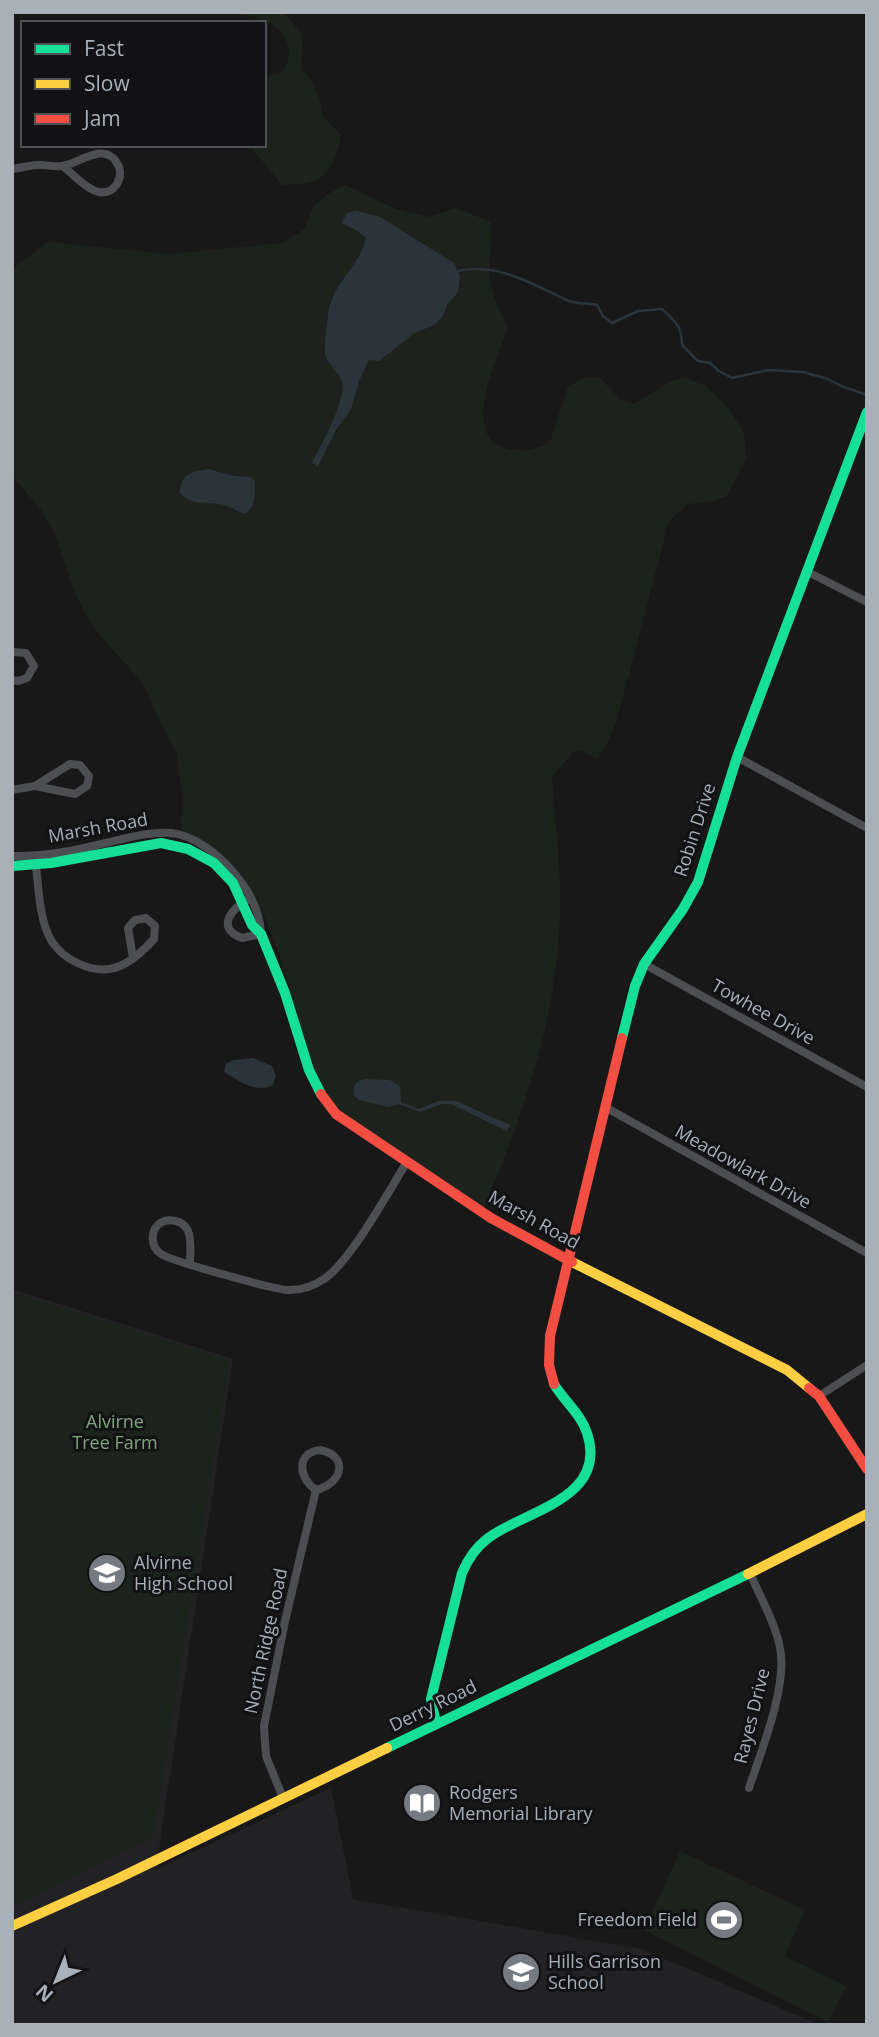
<svg xmlns="http://www.w3.org/2000/svg" width="879" height="2037" font-family="'Open Sans',sans-serif">
	<style>
		.built { fill: #222225 }
		.green { fill: #1c231c }
		.water { fill: #2a353b }
		.lines { fill: none; stroke-linecap: round; stroke-linejoin: round }
		.stream { stroke: #2a353b; stroke-width: 2.5 }
		.street { stroke: #4c4e51; stroke-width: 8 }
		.fast { stroke: #16e098; stroke-width: 10 }
		.slow { stroke: #ffcf43; stroke-width: 10 }
		.jam { stroke: #f24e42; stroke-width: 10 }
		.labels { text-anchor: middle; stroke-width: 6; stroke-linejoin: round; paint-order: stroke }
		.street-label { font-size: 18px; fill: #a8b0ba; stroke: #121214 }
		.park-label { font-size: 18px; fill: #80a77e; stroke: #121214 }
		.poi-label { font-size: 18px; fill: #a8b0ba; stroke: #121214; text-anchor: start }
	</style>
	<rect width="100%" height="100%" fill="#181818"/>
	<path class="built" d="M12,1289l221,70 -77,510 175,-81 22,111 289,50 178,76h-808z"/>
	<path class="green" d="M233,12h50l20,23 -2,34 10,10 9,21 2,15 19,20c-8,41 -18,49 -59,50l-33,-40h15v-68l18,-4c14,-19 6,-41 -15,-52 -11,-5 -23,-5 -34,-9z
		M345,185l51,24 33,8 27,-9 35,14c2,19 -3,39 -1,57 3,18 9,33 18,48 -10,30 -50,112 0,122 15,3 28,1 42,-7l18,-56 17,-8h15l21,22 13,4 35,-22 16,-4 21,8 22,21 16,26 2,26 -19,37 -18,6 -21,2 -19,17 -52,199 -12,28 -8,11 -17,-9 -8,3 -20,24c3,44 9,89 8,133 -2,108 -36,200 -76,299l-149,-102c-17,-21 -24,-47 -32,-73 -22,-71 -42,-178 -122,-203l1,-34 -5,-43 -18,-34 -8,-20 -10,-19 -39,-43 -16,-22 -13,-28 -18,-54 -13,-23 -30,-35v-207l36,-27 121,12 113,-11 23,-14c6,-25 17,-33 40,-44z
		M12,1292l218,68 -77,478 -141,68z
		M680,1851l125,59 -20,46 61,30 -18,36 -184,-92z"/>
	<path class="water" d="M357,211l23,6 74,46 6,13 -2,16 -11,13 -4,11 -7,8 -23,10 -34,27 -10,-1 -10,21 -8,28 -15,21 -18,36 -6,-3c8,-16 35,-64 30,-81 -3,-10 -15,-18 -17,-28 -1,-6 3,-44 5,-49 7,-25 31,-42 36,-67l-10,-8 -14,-7 5,-10z
		M208,469l26,7 15,1 6,4c0,12 1,25 -10,33 -8,-2 -13,-7 -21,-9 -17,-4 -31,2 -44,-12 0,-18 12,-22 28,-24z
		M253,1058l19,8 4,10 -3,9c-18,9 -33,-4 -49,-13l2,-8 7,-4z
		M364,1079l26,1 10,6 1,16 17,7 21,-8h17l54,24 -3,6 -56,-27h-9l-22,8 -21,-8 -11,3 -29,-7 -5,-5c-2,-9 2,-13 10,-16z"/>
	<g class="lines">
		<path class="stream" d="M458,271c41,-9 75,14 111,30 8,3 19,2 28,4l6,11 9,7 26,-12 24,-2c14,13 20,18 20,36l16,16 12,2 9,8 13,7 36,-8 35,2 25,7 13,7 26,9"/>
		<path class="street" d="M12,169c9,-1 18,-4 28,-4 7,0 15,2 22,1 17,-2 42,-25 55,-3 4,6 4,14 0,21 -16,23 -41,-7 -54,-18
			M806,571l61,31
			M12,652l14,1 8,13 -7,12 -9,3 -6,-1
			M737,757l130,71
			M12,790l23,-4 35,-22 10,1 9,11 -2,10 -12,8 -40,-8
			M12,856c29,1 57,-4 85,-11 24,-5 49,-14 74,-12 23,2 48,22 62,39 15,17 27,39 28,62l-19,4c-28,-10 -9,-32 9,-40
			M35,860c4,24 3,51 13,74 11,25 46,43 72,32 12,-5 25,-17 34,-27l1,-13 -9,-8 -11,2 -7,8 5,30
			M644,964l223,123
			M605,1107l262,146
			M190,1263c0,-9 2,-23 -2,-32 -7,-16 -33,-14 -35,4 -1,8 2,15 8,19 10,7 115,36 128,36 12,0 25,-4 35,-11 27,-18 64,-87 83,-117
			M819,1396l48,-31
			M749,1788c12,-36 39,-103 31,-140 -5,-26 -20,-51 -30,-75
			M283,1798l-17,-42 -2,-30 21,-105 31,-131c26,-6 34,-34 4,-40 -25,3 -21,29 -4,40"/>
		<path class="fast" d="M12,866l39,-3 110,-20 27,6 26,14 19,20 19,42 9,9 24,59 24,77 12,24
			M622,1038l13,-52 9,-22 39,-55 15,-27 39,-125 130,-345
			M436,1724l-5,-25 31,-126c6,-14 13,-25 25,-34 35,-28 122,-39 100,-106 -6,-19 -23,-32 -33,-49
			M387,1748l361,-174"/>
		<path class="slow" d="M572,1262l215,108 22,18
			M748,1574l119,-60
			M12,1926l105,-47 270,-131"/>
		<path class="jam" d="M321,1094l15,20 155,104 81,44
			M554,1384l-5,-19 1,-29 72,-298
			M809,1388l10,8 48,73"/>
	</g>
	<defs>
		<symbol id="school-disc" viewBox="-11 -11 22 22"><circle r="9.5" fill="#767b81" stroke="#121214"/><path d="M0-5L7-2L0 1L-7-2ZM-4 1L0 2.5L4 1V4Q0 6-4 4Z" fill="#fff"/></symbol>
		<symbol id="library-disc" viewBox="-11 -11 22 22"><circle r="9.5" fill="#767b81" stroke="#121214"/><path d="M-6-4Q-3-5.5-.7-3.5V5Q-3 3-6 4ZM6-4Q3-5.5 .7-3.5V5Q3 3 6 4Z" fill="#fff"/></symbol>
		<symbol id="stadium-disc" viewBox="-11 -11 22 22"><circle r="9.5" fill="#767b81" stroke="#121214"/><path d="M0-5a6.5 5 0 1 0 0 10a6.5 5 0 1 0 0-10ZM-3.5-1.8h7v3.6h-7Z" fill="#fff"/></symbol>
	</defs>
	<g fill-rule="evenodd">
		<use href="#school-disc" x="85" y="1551" width="44" height="44"/>
		<use href="#library-disc" x="400" y="1781" width="44" height="44"/>
		<use href="#stadium-disc" x="702" y="1898" width="44" height="44"/>
		<use href="#school-disc" x="499" y="1950" width="44" height="44"/>
	</g>
	<g class="labels">
		<g class="street-label">
			<text transform="translate(98 828) rotate(-10)" y="6">Marsh Road</text>
			<text transform="translate(695 830) rotate(-72)" y="6">Robin Drive</text>
			<text transform="translate(763 1012) rotate(29)" y="6">Towhee Drive</text>
			<text transform="translate(743 1167) rotate(29)" y="6">Meadowlark Drive</text>
			<text transform="translate(534 1220) rotate(29)" y="6">Marsh Road</text>
			<text transform="translate(266 1641) rotate(-78)" y="6">North Ridge Road</text>
			<text transform="translate(433 1706) rotate(-26)" y="6">Derry Road</text>
			<text transform="translate(752 1716) rotate(-76)" y="6">Rayes Drive</text>
		</g>
		<g class="park-label">
			<text x="115" y="1428">Alvirne<tspan x="115" dy="21">Tree Farm</tspan></text>
		</g>
		<g class="poi-label">
			<text x="134" y="1569">Alvirne<tspan x="134" dy="21">High School</tspan></text>
			<text x="449" y="1799">Rodgers<tspan x="449" dy="21">Memorial Library</tspan></text>
			<text x="697" y="1926" text-anchor="end">Freedom Field</text>
			<text x="548" y="1968">Hills Garrison<tspan x="548" dy="21">School</tspan></text>
		</g>
	</g>
	<rect width="879" height="2037" fill="none" stroke="#a8b0ba" stroke-width="28"/>
	<rect x="21" y="21" width="245" height="126" fill="#121214" stroke="#4e5156" stroke-width="2"/>
	<rect x="35" y="44" width="35" height="10" fill="#16e098" stroke="#4e5156" stroke-width="2"/>
	<text x="84" y="56" font-size="21" fill="#a8b0ba">Fast</text>
	<rect x="35" y="79" width="35" height="10" fill="#ffcf43" stroke="#4e5156" stroke-width="2"/>
	<text x="84" y="91" font-size="21" fill="#a8b0ba">Slow</text>
	<rect x="35" y="114" width="35" height="10" fill="#f24e42" stroke="#4e5156" stroke-width="2"/>
	<text x="84" y="126" font-size="21" fill="#a8b0ba">Jam</text>
	<g transform="translate(56 1981) rotate(223)" stroke="#121214" stroke-width="5" paint-order="stroke">
	<path d="M0-5L12 26L0 18L-12 26Z" fill="#a8b0ba"/>
	<text y="-10" font-size="19" font-weight="bold" text-anchor="middle" fill="#a8b0ba">N</text>
	</g>
</svg>
